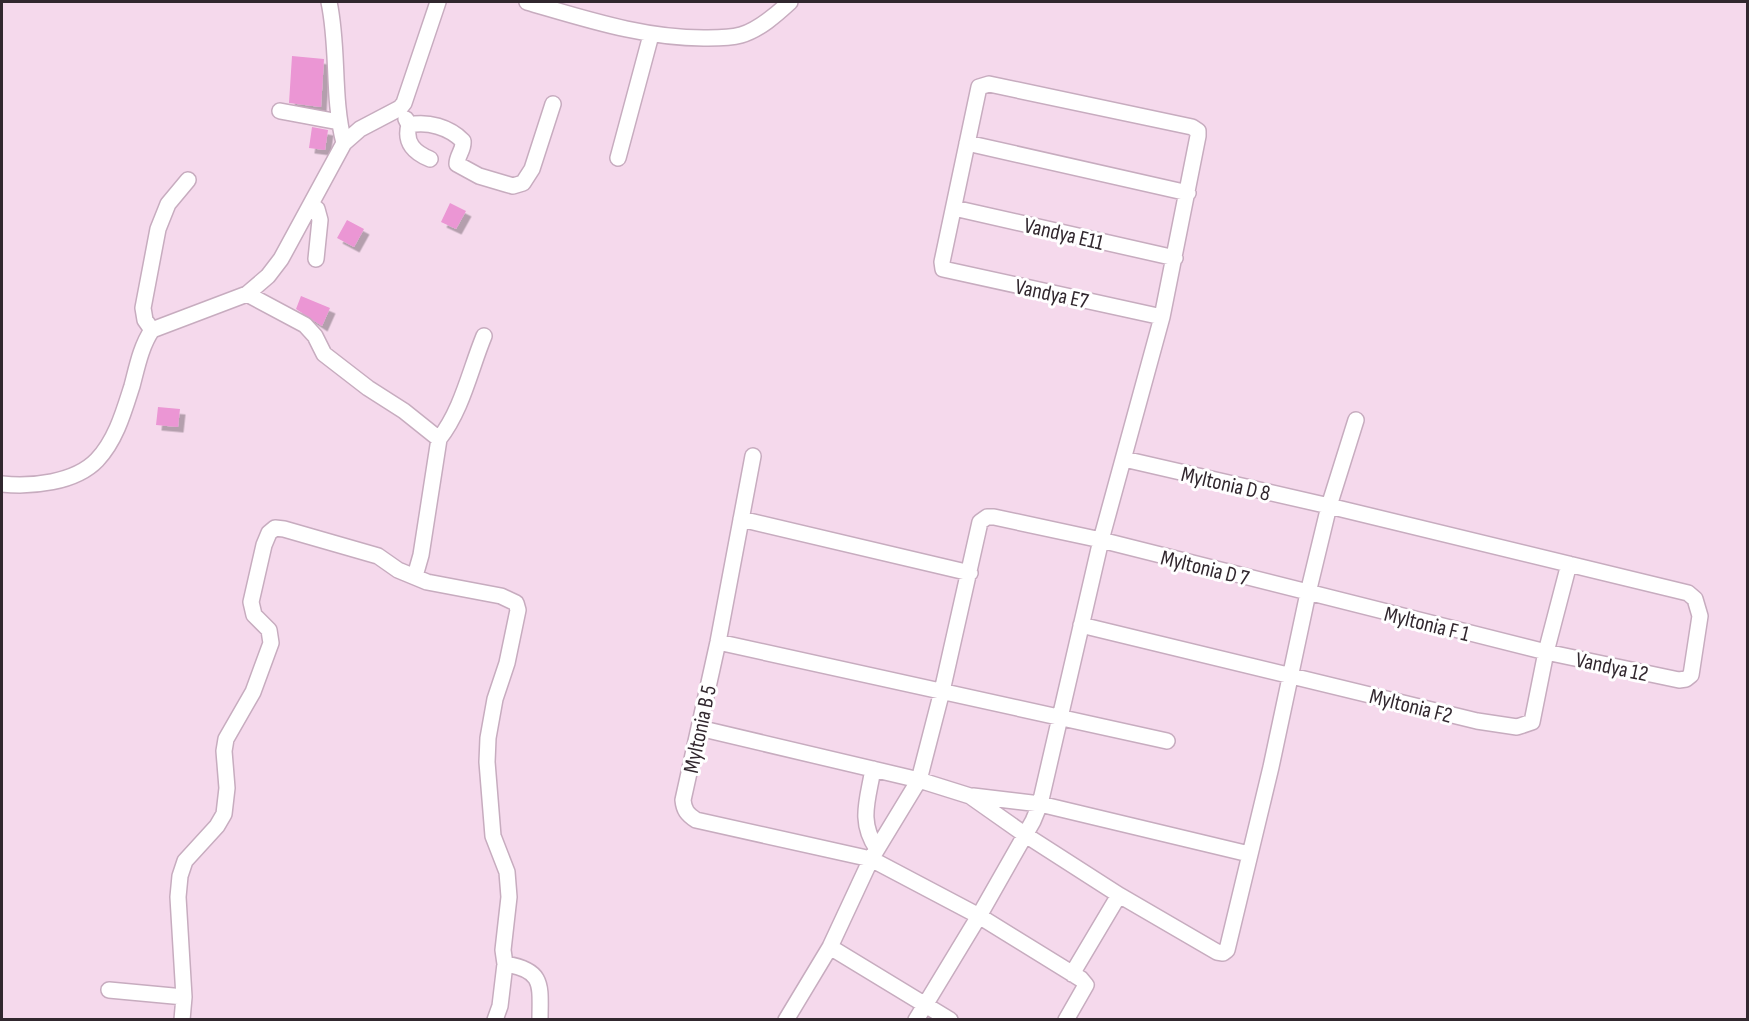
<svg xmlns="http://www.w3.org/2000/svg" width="1749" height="1021" font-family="'Sofia Sans Condensed',sans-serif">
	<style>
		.building { fill: #eb96d4; filter: url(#shadow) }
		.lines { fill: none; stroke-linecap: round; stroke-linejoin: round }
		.minor-casing { stroke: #c7acbf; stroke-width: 18 }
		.minor { stroke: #fff; stroke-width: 15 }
		.labels { text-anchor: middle; stroke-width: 6; stroke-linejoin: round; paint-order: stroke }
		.street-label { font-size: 22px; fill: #31272e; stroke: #fff }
	</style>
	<defs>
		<filter id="shadow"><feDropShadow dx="5.5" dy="5.5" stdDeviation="0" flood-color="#0004"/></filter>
	</defs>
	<rect width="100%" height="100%" fill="#f5d9ec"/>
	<path class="building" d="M292,56l32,3 -3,48 -32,-4z
		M312,127l16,3 -3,20 -16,-2z
		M450,203l16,8 -10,18 -15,-7z
		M347,220l17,9 -10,18 -17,-9z
		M301,296l29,12 -8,18 -26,-17z
		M158,407l22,2 -2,18 -22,-2z"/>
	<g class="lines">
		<defs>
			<path id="minor" d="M329,2c10,47 3,94 15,141
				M527,2c59,17 119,37 181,36 11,0 22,0 33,-3 18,-5 36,-21 49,-33
				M280,111l59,11
				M406,119l3,6c-5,18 6,28 21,34
				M409,125c19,-4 40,2 54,16 1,9 -6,14 -6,23l22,12 27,8 7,2 10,-3 9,-14 21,-65
				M967,143l221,50
				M618,158l33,-123
				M311,205l6,4 3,11 -4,39
				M954,208l221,50
				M247,294l58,31 10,11 9,18 44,34 36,23 35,28 -18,116 -6,21
				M152,330l-7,-10 -2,-12 15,-79 10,-25 20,-24
				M439,439c23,-29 31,-69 45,-103
				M753,456l-35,186 -35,158c1,10 4,14 13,20l175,39 108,57 102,63 5,6 -20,35
				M2,484c29,3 73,-1 95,-24 19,-20 27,-49 35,-74 5,-19 9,-40 20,-56l95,-36 21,-18 13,-17 63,-116 16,-14 40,-21 4,-5 34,-101
				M741,519l229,54
				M1081,625l396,96 40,6 15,-5 14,-70 23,-88
				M718,642l449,99
				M699,728l220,52 51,16 54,38 95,61 98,57 6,1 4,-3 44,-183 37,-174 21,-87 27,-86
				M873,769c-5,31 -15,52 4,80
				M973,796l67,8 209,50
				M830,947l120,73
				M1072,974l47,-79
				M109,990l75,7
				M182,1020l2,-23 -6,-100 2,-21 5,-15 32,-35 7,-12 3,-26 -3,-37 2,-12 27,-47 18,-49 -2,-13 -15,-15 -3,-13 13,-57 5,-12 6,-5 9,1 94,27 20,14 29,12 74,14 15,7 2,7 -11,53 -12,36 -7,39 -1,24 6,74 14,36 2,25 -6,53 2,14c40,6 35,22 35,56
				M495,1020l5,-14 5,-42
				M786,1020l44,-73 41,-88 48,-79 23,-89 38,-169 7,-5h7l107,23 445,112 133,28 7,-1 5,-4 9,-59 -5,-17 -7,-6 -359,-87 -205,-47
				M916,1020l63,-104 54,-95 7,-17 61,-264 61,-223 36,-181v-5l-6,-4 -203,-43 -10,3 -37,175 1,7 219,48"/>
		</defs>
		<use href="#minor" class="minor-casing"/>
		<use href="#minor" class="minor"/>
	</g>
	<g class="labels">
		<g class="street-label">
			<text transform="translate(1064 233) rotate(13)" y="8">Vandya E11</text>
			<text transform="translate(1052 293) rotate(12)" y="8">Vandya E7</text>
			<text transform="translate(1226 483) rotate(13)" y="8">Myltonia D 8</text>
			<text transform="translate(1205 567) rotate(14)" y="8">Myltonia D 7</text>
			<text transform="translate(1427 623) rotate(14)" y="8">Myltonia F 1</text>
			<text transform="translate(1612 666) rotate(12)" y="8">Vandya 12</text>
			<text transform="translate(1411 705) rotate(14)" y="8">Myltonia F2</text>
			<text transform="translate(699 729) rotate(-78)" y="8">Myltonia B 5</text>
		</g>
	</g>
	<rect width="1749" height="1021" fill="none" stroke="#31272e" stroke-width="6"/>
</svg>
